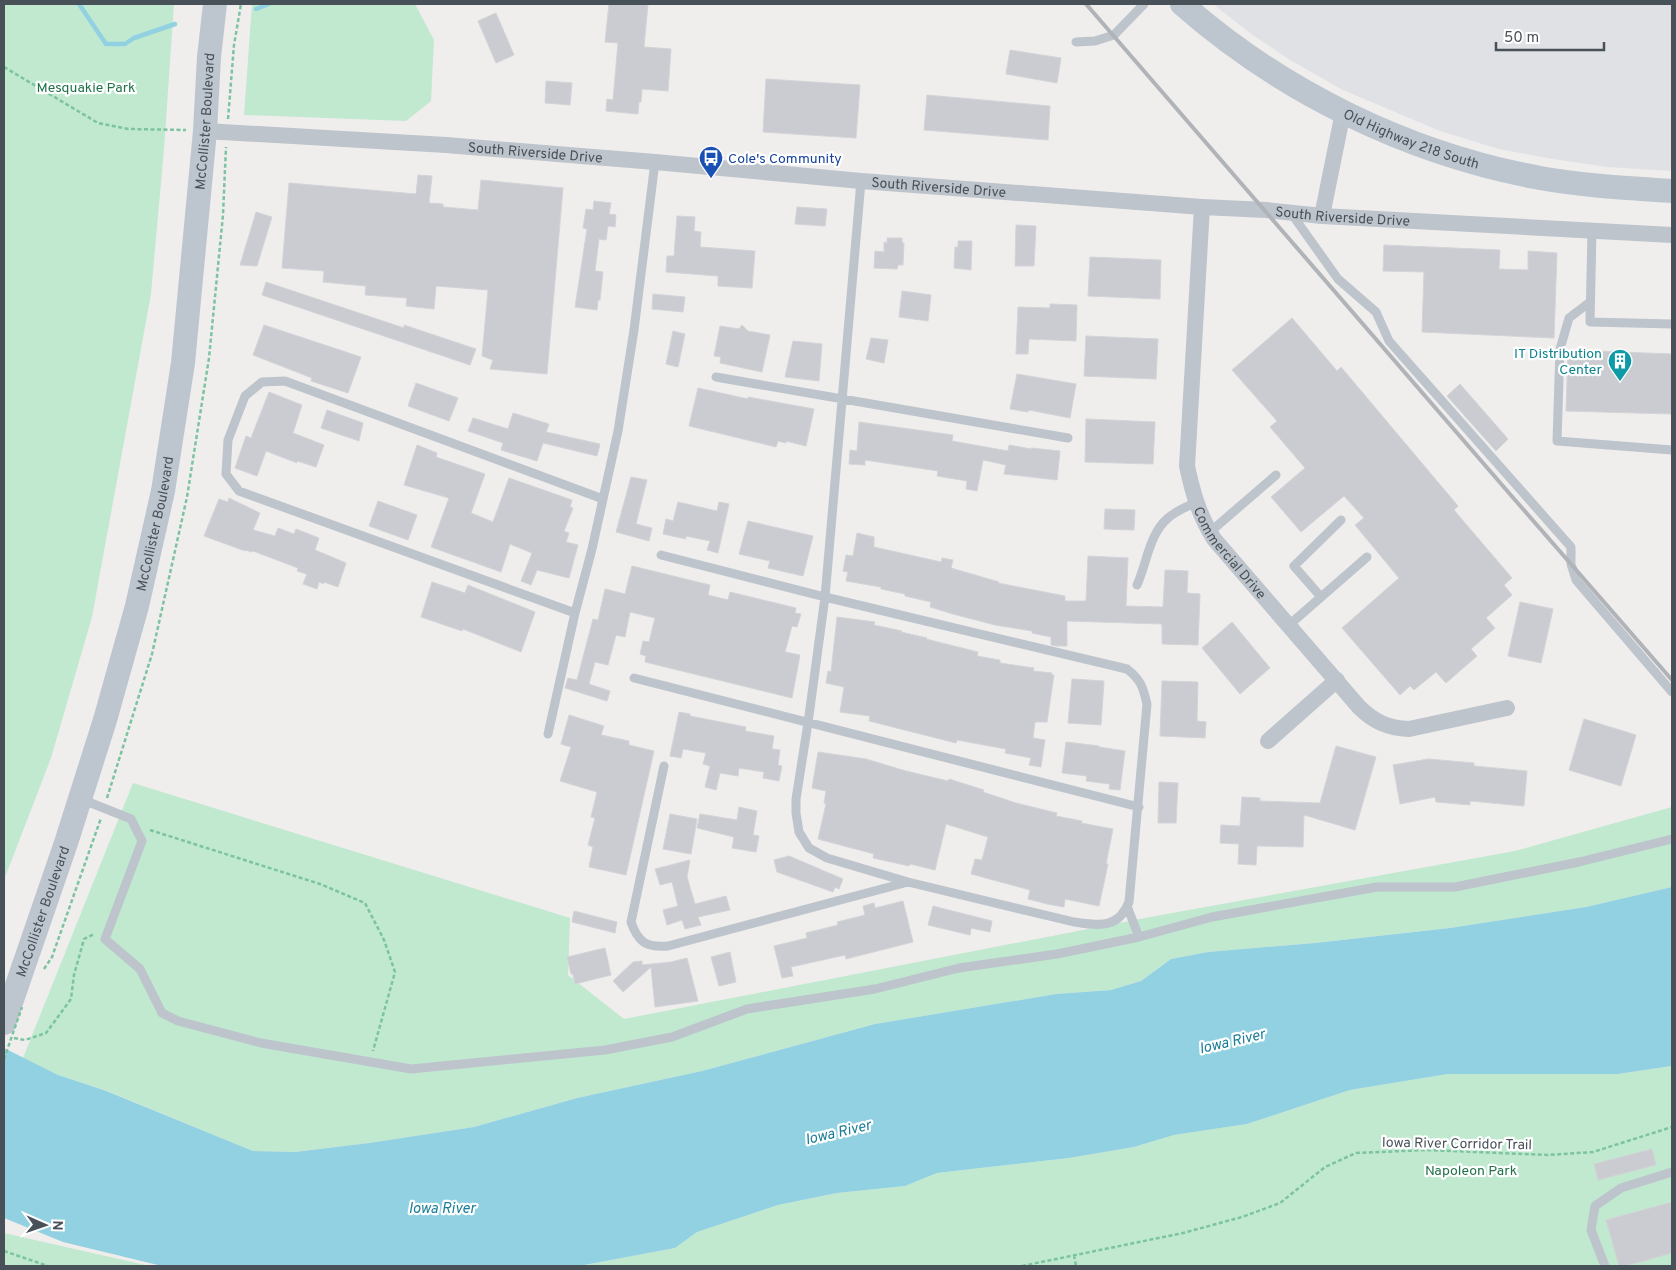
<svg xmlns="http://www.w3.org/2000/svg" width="1676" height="1270" font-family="Overpass,sans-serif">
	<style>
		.airport { fill: #dfe1e4 }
		.green { fill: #c0e9d0 }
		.water { fill: #92d1e1 }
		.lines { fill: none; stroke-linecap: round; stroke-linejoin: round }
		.stream { stroke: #92d1e1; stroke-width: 4.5 }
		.building { fill: #cbccd1; stroke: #d2d4d8 }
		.path { stroke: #7cc3a0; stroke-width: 2.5; stroke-dasharray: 4 2.5; stroke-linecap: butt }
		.service { stroke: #bdc4cb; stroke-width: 9 }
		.minor { stroke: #bdc4cb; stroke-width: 16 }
		.secondary { stroke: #bdc6cf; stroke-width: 24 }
		.rail { stroke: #b0b3b7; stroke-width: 4 }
		.path-bridge { stroke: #7cc3a0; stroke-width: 2.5; stroke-dasharray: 4 2.5; stroke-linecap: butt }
		.labels { text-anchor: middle; stroke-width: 4.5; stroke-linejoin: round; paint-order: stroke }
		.park-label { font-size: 14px; fill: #217149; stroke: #fff }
		.street-label { font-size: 14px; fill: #485058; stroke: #fff }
		.transit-label { font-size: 14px; fill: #164399; stroke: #fff; text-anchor: start }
		.culture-label { font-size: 14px; fill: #0d838f; stroke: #fff; text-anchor: end }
		.water-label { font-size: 15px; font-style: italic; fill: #1c7d97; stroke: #fff }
	</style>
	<rect width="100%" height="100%" fill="#f0eded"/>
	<path class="airport" d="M1213,4h459v167l-65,-4 -54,-8 -54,-10 -59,-18 -97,-41 -53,-30 -40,-27z"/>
	<path class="green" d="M4,4h170l-10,145 -13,145 -59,323 -41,141 -47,122z
		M252,4h163l19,36 -3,61 -25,20 -162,-6z
		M133,783l437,135 -2,57 56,44 526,-102 365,-66 157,-44v80l-86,20 -136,21 -135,15 -107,9 -37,7 -30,22 -30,9 -55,4 -181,30 -173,47 -125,27 -103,29 -105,16 -74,9 -42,-1 -148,-61 -47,-15 -35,-17z
		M1672,1066v200h-1093l96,-18 22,-16 81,-27 59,-12 68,-7 32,-13 132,-15 65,-11 40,-12 73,-11 103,-34 98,-16h170z
		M4,1233l146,33h-145z"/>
	<path class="water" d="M1672,887v179l-54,8h-170l-98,16 -103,34 -73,11 -40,12 -65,11 -132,15 -32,13 -68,7 -59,12 -81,27 -22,16 -96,18h-417l-99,-24 -59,-24v-170l54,27 46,15 149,61 42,1 74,-9 105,-16 103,-29 125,-27 173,-47 181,-30 55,-4 30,-9 30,-22 37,-7 107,-9 135,-15 136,-21z"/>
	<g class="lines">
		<path class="stream" d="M79,4l27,40h19l9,-6 41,-14
			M256,9l13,-5"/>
	</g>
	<path class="building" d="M609,4h39l-4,43 27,2 -3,42 -26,-2 -1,13h-2l-1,12 -32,-3 1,-12 6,1 5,-57 -13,-1z
		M496,13l18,42 -18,8 -18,-42z
		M1010,50l51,8 -4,25 -51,-9z
		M766,79l94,6 -4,53 -93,-6z
		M546,81l26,2 -2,22 -25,-2z
		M927,95l123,11 -2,34 -124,-10z
		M418,175l14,1 -3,27 14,1v3l35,3 3,-30 82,8 -16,186 -57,-5 3,-9 -11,-4 6,-66 -52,-4 -2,23 -28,-3 1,-8 -42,-3 1,-9 -43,-4 1,-11 -42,-3 7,-85 127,11z
		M594,201l17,2 -2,11 7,1 -1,12 -7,-1 -2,14 -7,-1 -4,32 8,1 -3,28h-2l-1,10 -22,-3 12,-78 -4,-1 3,-19 7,1z
		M797,207l30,2 -2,17 -30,-2z
		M256,212l16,5 -15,49 -17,-1z
		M677,216l18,1 -1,14 7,1 -1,15 55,4 -3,37 -34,-2v-10l-52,-4 1,-16h7z
		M1016,225l20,1 -2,40h-19z
		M887,238h15v5h2l-1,22h-5l-1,4 -23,-1 1,-17 9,1v-10l3,1z
		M958,241h14l-1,29 -17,-2 1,-21h3z
		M1384,245l116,5 -1,19 29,1v-19l29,2 -3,85 -132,-6 2,-60 -41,-1z
		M1090,257l71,3 -1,39 -72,-3z
		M266,282l138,46v-3l72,24 -6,16 -208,-70z
		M902,291l29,4 -3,26 -29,-4z
		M653,294l32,3 -2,15 -31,-3z
		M1050,304l27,1 -1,36 -47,-2 -1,15h-12l2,-47 32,1z
		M1292,318l45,53 4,-4 117,139 -4,4 58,68 -8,7 8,10 -26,23 9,10 -24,21 6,7 -31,27 -10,-11 -22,18 -4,-4 -10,9 -58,-67 57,-50 -44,-53 9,-7 -20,-22 -43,36 -30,-35 34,-29 -35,-41 7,-6 -45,-51z
		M264,325l97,32 -13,36 -37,-12 1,-3 -59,-23z
		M742,325l6,6 22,4 -8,37 -42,-9 1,-6 -7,-1 6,-30 19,3z
		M673,331l12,3 -7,33 -12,-3z
		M1086,336l72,3 -2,40 -72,-3z
		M871,338l17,2 -4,23 -18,-4z
		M793,341l29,3 -3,37 -34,-4z
		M1568,350l104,4v60l-106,-3z
		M1017,374l59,10 -6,34 -41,-8 -1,2 -18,-3z
		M416,383l42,15 -9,23 -41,-15z
		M1460,384l48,55 -12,12 -49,-55z
		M698,388l50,11v-2l66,12 -8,37 -20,-5v2l-8,-2 -2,6 -87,-21z
		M269,392l33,13 -9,28 31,12 -8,22 -19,-6v2l-31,-12 -9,25 -22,-8 11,-32 5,2z
		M327,410l36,13 -4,18 -38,-13z
		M513,413l36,11 -3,8 54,12 -3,12 -54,-13 -6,18 -36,-11 2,-7 -35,-12 5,-13 35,11z
		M1086,419l69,3 -2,42 -68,-2z
		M859,422l94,13 -1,6 56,10 1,-6 22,4v-1l29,3 -3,29 -53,-6 2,-9 -23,-5 -6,31 -11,-2 1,-8 -30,-5 1,-5 -73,-11v5l-16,-1 1,-14 7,1z
		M417,445l20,8 -1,4 49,17 -14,39 22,9 16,-44 63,22 -2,7 3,1 -9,23 5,2 -3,9 12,3 -9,33 -32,-8 -6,15 -10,-4 11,-28 -22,-9 -9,28 -70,-25 18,-49 -45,-13z
		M631,477l16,3 -11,44 16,4 -3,13 -33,-9z
		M229,498l31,15 -7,17 22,6 3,-8 16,6 2,-5 23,9 -4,12 31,13 -8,24 -14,-5v2l-5,-2 -2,7 -14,-5 4,-10 -10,-3 1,-3 -45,-17 -1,1 -7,-2v1l-41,-15 15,-37 9,3z
		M378,501l39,14 -9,25 -39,-14z
		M678,502l39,9 2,-9 10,2 -11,49 -11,-3 3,-9 -24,-5v3l-23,-5 3,-15 7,2z
		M1105,509l30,1 -1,20 -30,-1z
		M748,521l65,15 -10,40 -35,-8 2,-7 -31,-7z
		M857,533l17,4v10l67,15 1,-4 11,2 -2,8 48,14 -1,1 67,13v5h21l2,-45 40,2 -2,48 37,1 2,-37 23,1 -1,22 13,1 -2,51 -36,-1v-20l-95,-3v25h-11l-5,-1v-8l-19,-4v-2l-37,-6 -42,-11 -23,-7 1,-5 -26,-6v-2l-24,-5v-2l-35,-6 2,-9 -5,-1 3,-16 7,1z
		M632,566l78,19 -2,10 20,5 2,-8 66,16 -1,5 6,1 -4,13 -5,-1 -7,26 15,3 -8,43 -147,-36 1,-6 -6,-2 3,-13 6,1 6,-24 -25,-6 -5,25 -9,-2 -8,30 -13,-3 -6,22 21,7 -3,10 -42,-13 3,-10 9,2 16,-61 5,1 7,-31 20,5z
		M432,582l33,11 3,-8 67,27 -14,40 -58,-23 -1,2 -41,-14z
		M1520,602l33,7 -12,54 -33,-7z
		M837,617l38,5 -1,3 28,6 -1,1 26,6 -1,1 52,13 -1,4 23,4v3l34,5 -1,3 19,2v2h2l-7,47h-12l-2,16 12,2 -4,27 -12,-2 2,-7 -26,-5 1,-4 -49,-9 -1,3 -87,-22 1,-5 -30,-4 4,-25 -18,-4 2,-12 3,1z
		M1232,622l38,46 -30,26 -38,-46z
		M1072,679l32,2 -3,44 -33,-2z
		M1162,681l36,1 -1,39 9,1 -1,16 -45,-2z
		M679,712l11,2v2l56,11 -1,4 29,5 -2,13 8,1 -2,15 4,1 -3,15 -16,-3 1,-6 -25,-4 -1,8 -18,-3 -4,17 -11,-3 5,-21 -7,-2 3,-11 -23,-4 -2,9 -11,-2z
		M569,715l35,11 -3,9 28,6v4l25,6 -28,124 -37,-8 4,-20 -5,-2 7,-27 -4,-1 6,-25 -37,-11 11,-34 -10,-3z
		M1584,719l52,16 -15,51 -52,-16z
		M1066,742l33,4v1l26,4 -5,39 -11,-1 1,-5 -24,-3 1,-5 -25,-3z
		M1336,746l40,11 -21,73 -51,-15 -1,32 -46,-1 -1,19 -18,-1 1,-20 -19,-1 1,-18 19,1 2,-29 18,1v3l60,2z
		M818,752l48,7 40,12 42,10 1,-2 35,11 -1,2 33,11 41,10 -1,3 26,5 -1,2 32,6 -7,35h2l-9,42 -34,-7 -1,8 -17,-3 -19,-5 2,-9 -59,-16 4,-15 7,1 6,-23 -42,-13 -11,46 -25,-6 -1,2 -36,-8 1,-4 -56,-15 8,-35 -2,-1 2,-12 -14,-3z
		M1428,759l46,4v3l53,5 -3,35 -54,-5v4l-34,-3 -1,-5 -35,7 -7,-39z
		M1159,782l19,1 -2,40h-18z
		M739,807l18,4 -4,24 6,1 -3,16 -24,-4 2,-11 -37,-9 3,-14 37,6z
		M670,814l27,5 -6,35 -28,-5z
		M789,856l54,23 -4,10 -4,-2 -2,5 -56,-20 -3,-12z
		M690,860l-3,17 8,27 31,-8 4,14 -32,7 3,8 -16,4 -3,-9 -15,5 -4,-15 15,-4 -6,-24 -12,3 -5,-16z
		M903,901l10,41 -67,17 -1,-4 -54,12 2,9 -11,2 -8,-32 33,-8 -1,-5 32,-8 -1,-3 28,-7 -2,-9 11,-3 1,5z
		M933,906l59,15 -2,11 -19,-4 -1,7 -42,-10z
		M574,911l43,11 -2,11 -43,-11z
		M605,948l6,27 -36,9 -2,-10h-2l-4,-17z
		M730,952l6,30 -17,4 -8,-29z
		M687,958l11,43 -43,6 -4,-40 -28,25 -10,-11 20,-19 9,-1v4l29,-3z
		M1652,1149l4,16 -58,15 -4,-16z
		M1672,1202v51l-46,13h-7l-13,-46z"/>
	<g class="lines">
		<path class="path" d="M4,67l94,56 30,6 58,1
			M228,119l6,-74 7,-41
			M107,798l45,-144 35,-157 22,-139 14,-143 3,-68
			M150,830l170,54 45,19 19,37 11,32 -22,79
			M44,969l8,-12 49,-139
			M14,1038l11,2 21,-7 25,-34 3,-24 10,-36 10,-5
			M4,1251l44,15
			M1074,1255l2,11
			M1022,1266l161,-33 59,-16 38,-14 45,-36 31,-14 71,-3 121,5 45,-3 79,-25"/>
		<path class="service" d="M1076,42l19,-1 19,-6 30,-31
			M1291,213l47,66 38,33 13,29 182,206v17l5,16 96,112
			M1592,231l-2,91 82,2
			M1590,302l-21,16 -9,31 -3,92 115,9
			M716,377l352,61
			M1210,532l66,-57
			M661,555l164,42 -17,126 -12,76v14l3,19 10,16 18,10 81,24 166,40c24,3 44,8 55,-20l18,-198c-4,-17 -6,-24 -20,-35l-302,-72 36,-416
			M1137,585c10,-22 12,-51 31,-67 8,-7 18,-11 27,-15
			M1321,597l-27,-31 47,-46
			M575,613l-336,-122 -13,-17 2,-34 17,-44 17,-14 23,-1 318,118
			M1289,625l78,-68
			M634,678l505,129
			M548,734l27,-121 17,-64 26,-118 16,-101 21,-168
			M664,766l-33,156c7,20 15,26 37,24l240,-64
			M81,799l50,20 11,22 -37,98 35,30 22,44 16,8 83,22 150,26 194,-19 67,-13 75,-28 128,-20 84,-21 98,-14 82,-17 -12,-31
			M1139,937l73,-20 165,-30h78l124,-25 93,-23
			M1605,1266l-14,-36 4,-24 26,-18 51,-16"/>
		<g class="minor">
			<path id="s1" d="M205,131l241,14 209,17 206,19 341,26 64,3 56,6 350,19"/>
			<path id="s2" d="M1202,207l-15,259c6,28 12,49 27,73l145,168c15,15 29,21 50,22l98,-21"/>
			<path d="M1322,216l21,-104"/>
			<path d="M1268,741l69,-61"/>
		</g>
		<g class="secondary">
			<path id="s3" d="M1182,4c100,88 227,150 358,174 44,8 88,10 132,13"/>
			<path id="s4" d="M4,1023l62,-180 39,-123 32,-114 26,-115 20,-128 22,-232 4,-74 6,-53"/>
		</g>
		<path class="rail" d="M1086,4l423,489 163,187"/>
		<path class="path-bridge" d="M4,1059l18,-52"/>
	</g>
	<defs>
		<symbol id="bus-pin" viewBox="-11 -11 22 30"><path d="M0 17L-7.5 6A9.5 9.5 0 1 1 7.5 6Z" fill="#1a4fb4" stroke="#fff"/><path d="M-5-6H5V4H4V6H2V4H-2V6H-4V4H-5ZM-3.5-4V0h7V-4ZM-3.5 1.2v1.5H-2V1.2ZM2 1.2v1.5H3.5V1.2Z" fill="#fff"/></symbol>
		<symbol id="building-pin" viewBox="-11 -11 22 30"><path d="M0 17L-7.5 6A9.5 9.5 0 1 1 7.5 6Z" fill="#0f9aa8" stroke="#fff"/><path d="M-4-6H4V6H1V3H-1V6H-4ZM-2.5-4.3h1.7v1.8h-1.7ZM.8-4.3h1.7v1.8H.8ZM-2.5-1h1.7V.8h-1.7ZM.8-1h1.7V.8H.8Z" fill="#fff"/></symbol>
	</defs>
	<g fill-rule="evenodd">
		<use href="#bus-pin" x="697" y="144" width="28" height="38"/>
		<use href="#building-pin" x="1606" y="347" width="28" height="38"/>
	</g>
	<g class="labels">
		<g class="park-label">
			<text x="86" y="92">Mesquakie Park</text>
			<text x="1471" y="1175">Napoleon Park</text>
		</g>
		<g class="street-label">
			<text dy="5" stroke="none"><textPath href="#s4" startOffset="928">McCollister Boulevard</textPath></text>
			<text dy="5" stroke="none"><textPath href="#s3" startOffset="268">Old Highway 218 South</textPath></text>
			<text dy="5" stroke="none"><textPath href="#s1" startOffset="331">South Riverside Drive</textPath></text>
			<text dy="5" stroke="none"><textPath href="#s1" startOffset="736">South Riverside Drive</textPath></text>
			<text dy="5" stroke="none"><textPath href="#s1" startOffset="1141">South Riverside Drive</textPath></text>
			<text dy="5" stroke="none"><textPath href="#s4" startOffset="522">McCollister Boulevard</textPath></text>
			<text dy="5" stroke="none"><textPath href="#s2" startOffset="358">Commercial Drive</textPath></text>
			<text dy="5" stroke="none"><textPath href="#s4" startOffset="118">McCollister Boulevard</textPath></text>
			<text transform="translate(1457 1143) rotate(1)" y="5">Iowa River Corridor Trail</text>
		</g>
		<g class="transit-label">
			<text x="728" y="163">Cole's Community</text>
		</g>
		<g class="culture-label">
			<text x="1602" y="358">IT Distribution<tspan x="1602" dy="16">Center</tspan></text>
		</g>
		<g class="water-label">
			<text transform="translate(1232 1041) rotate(-13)" y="5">Iowa River</text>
			<text transform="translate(838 1132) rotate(-13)" y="5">Iowa River</text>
			<text x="442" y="1213">Iowa River</text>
		</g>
	</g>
	<rect width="1676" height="1270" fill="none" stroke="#485058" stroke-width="10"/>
	<g transform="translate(45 1225) rotate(92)" stroke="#ffffff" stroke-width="4" paint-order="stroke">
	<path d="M0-4L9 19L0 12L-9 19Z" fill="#485058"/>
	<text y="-8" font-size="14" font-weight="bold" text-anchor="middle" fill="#485058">N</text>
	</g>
	<path d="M1496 42v8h108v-8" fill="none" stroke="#485058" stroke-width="2.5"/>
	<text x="1504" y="42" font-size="15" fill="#485058" stroke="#ffffff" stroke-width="4" paint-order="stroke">50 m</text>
</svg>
